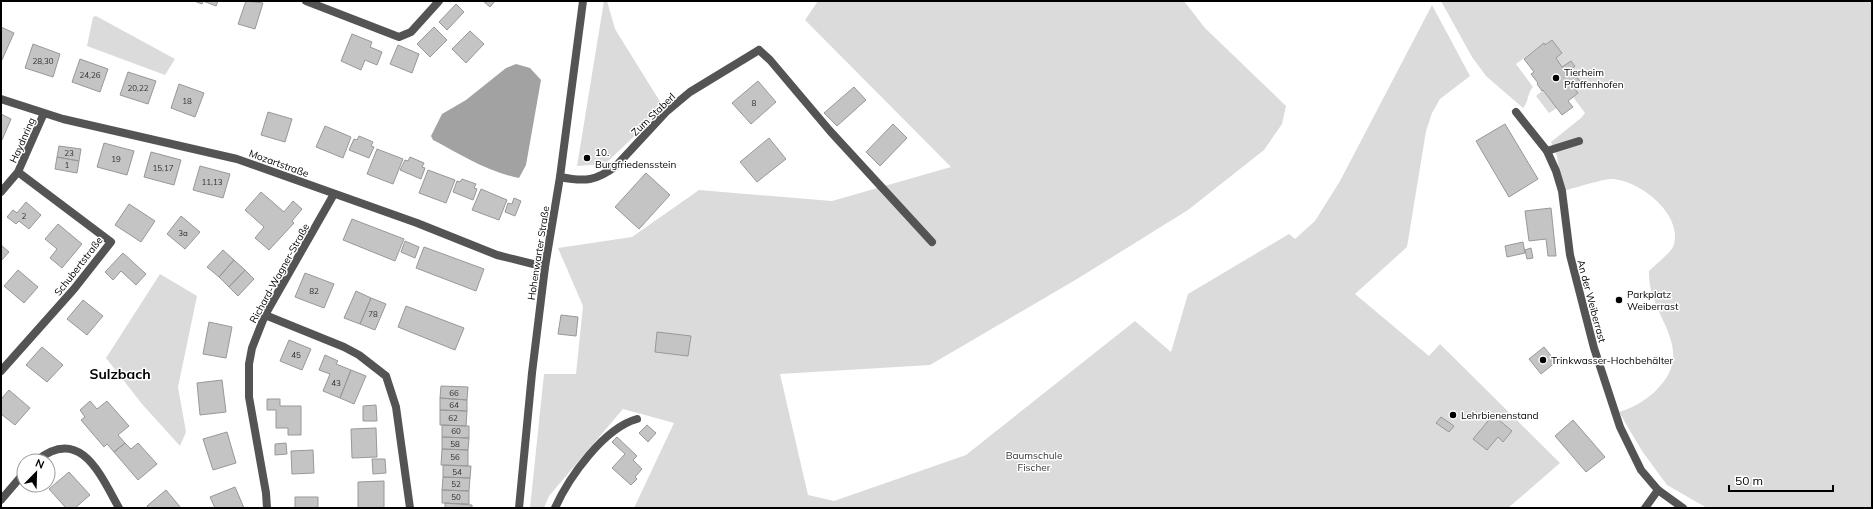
<svg xmlns="http://www.w3.org/2000/svg" width="1873" height="509" font-family="Mulish,sans-serif">
	<style>
		.green { fill: #dbdbdb }
		.water { fill: #a2a2a2 }
		.building { fill: #c4c4c4; stroke: #989898 }
		.lines { fill: none; stroke-linecap: round; stroke-linejoin: round }
		.service { stroke: #545454; stroke-width: 8 }
		.minor { stroke: #545454; stroke-width: 8 }
		.tertiary { stroke: #545454; stroke-width: 8 }
		.poi-dot { fill: #000; stroke: #fff; stroke-width: 1.5 }
		.labels { text-anchor: middle; stroke-width: 3; stroke-linejoin: round; paint-order: stroke }
		.number-label { font-size: 8px; fill: #313131 }
		.poi-label { font-size: 10px; fill: #000; stroke: #fff; text-anchor: start }
		.street-label { font-size: 10px; fill: #000; stroke: #fff }
		.park-label { font-size: 10px; fill: #323232; stroke: #fff }
		.district-label { font-size: 14px; font-weight: bold; fill: #000; stroke: #fff }
	</style>
	<rect width="100%" height="100%" fill="#fff"/>
	<path class="green" d="M604,1h3l8,28 49,79 -59,56 -28,2z
		M818,1h366l21,27 81,78 -4,18 -18,26 -76,60 -111,69 -147,86 -150,9 28,121 26,6 132,-46 169,-134 36,31 17,-58 101,-60 6,5 20,-18 25,-40 92,-176 38,71 -30,23 -8,14 -6,18 -19,116 -52,47 74,62 11,-12 120,119 -52,45h-874l40,-85 -51,-14 -74,87 -5,12h-14l14,-134h32l7,-68 -25,-58 74,-11 67,-47 133,11 119,-34 -146,-147z
		M1441,1h431v507h-165l-40,-23 -25,-34 -23,-39c16,-5 30,-13 41,-26 36,-41 -13,-71 -11,-115 6,-6 21,-18 24,-24 12,-31 -32,-66 -60,-68 -8,-1 -41,10 -51,12l-5,-35 -6,-14 30,-24 4,-5 -12,-16 5,-4 -3,-4 -4,-20 4,-4 -4,-4 -9,6 -6,-9 6,-5 -10,-13 -7,5 -1,-2 -28,21 17,23c-6,6 -4,15 -10,21l-37,-32 -14,-19z
		M96,16l79,43 -10,16 -78,-29 6,-29z
		M1543,90l14,18 -8,5 -13,-17z
		M160,274l37,22 -19,91 8,45 -6,14 -38,-42 -36,-46z"/>
	<path class="water" d="M516,64l14,4 11,12 -15,85 -7,13c-31,-6 -59,-24 -86,-38l-2,-4 11,-22 24,-14 40,-32z"/>
	<path class="building" d="M194,1h24l-2,5 -13,-5 -1,3z
		M246,1l17,2 -8,26 -17,-5z
		M483,1h12l-5,6z
		M456,4l8,8 -17,18 -8,-8z
		M1,27l13,6 -12,27h-1z
		M434,27l13,13 -17,17 -13,-13z
		M470,31l14,13 -18,19 -14,-14z
		M352,34l20,8 -2,5 12,5 -5,13 -12,-5 -4,10 -20,-9z
		M1552,40l10,13 -6,5 6,9 9,-6 4,5 -4,3 11,15 -7,5 3,4 -10,8 5,6 -11,8 -19,-25 -1,1 -5,-7 1,-1 -7,-9 3,-2 -10,-13 20,-16 1,2z
		M33,44l27,10 -7,23 -28,-9z
		M398,45l21,9 -7,19 -22,-9z
		M80,59l28,10 -8,23 -28,-10z
		M128,72l28,9 -8,23 -28,-9z
		M758,81l18,21 -25,22 -19,-21z
		M179,84l25,9 -9,24 -24,-9z
		M854,87l12,13 -29,26 -13,-13z
		M268,112l24,7 -7,23 -24,-7z
		M1,114l10,5 -9,21 -1,-1z
		M893,124l14,14 -27,28 -14,-14z
		M1505,124l33,55 -29,18 -33,-56z
		M325,126l26,11 -8,21 -27,-11z
		M359,136l14,6 -2,4 3,1 -5,11 -20,-8 5,-11 3,1z
		M769,138l17,21 -29,23 -17,-20z
		M104,143l30,8 -7,24 -30,-8z
		M59,146l22,3 -2,12 -22,-4z
		M377,149l26,10 -10,25 -26,-10z
		M151,152l30,8 -7,25 -30,-8z
		M57,157l22,4 -2,12 -22,-4z
		M410,157l14,6 -2,4 3,1 -4,11 -21,-9 5,-10 3,1z
		M200,166l30,8 -7,24 -30,-8z
		M428,170l27,10 -9,23 -27,-10z
		M646,173l24,22 -31,34 -24,-22z
		M462,179l14,5 -2,4 3,1 -4,11 -20,-8 4,-11 3,1z
		M481,189l26,11 -8,20 -27,-10z
		M261,192l23,20 9,-11 9,8 -10,12 2,2 -25,27 -14,-12 9,-11 -19,-17z
		M514,198l7,3 -6,15 -10,-4 3,-9 4,1z
		M26,202l15,13 -12,14 -10,-8 -3,3 -9,-7 6,-7 4,3z
		M129,204l26,17 -14,21 -26,-17z
		M1551,208l5,48h-8l-2,-17 -17,2 -4,-30z
		M181,216l19,16 -15,17 -18,-15z
		M352,219l52,20 -9,22 -52,-21z
		M58,224l24,20 -20,24 -12,-10 7,-9 -12,-10z
		M405,241l14,6 -4,11 -14,-6z
		M1523,242l2,11 -18,4 -2,-11z
		M1,245l8,7 -8,9z
		M424,247l60,22 -8,22 -60,-23z
		M1531,248l2,10 -6,1 -2,-9z
		M223,250l11,10 -15,17 -12,-10z
		M123,253l23,21 -10,11 -15,-14 -8,9 -8,-8z
		M234,260l11,10 -16,17 -10,-10z
		M18,270l20,17 -14,16 -20,-17z
		M245,270l9,9 -16,17 -9,-9z
		M305,273l29,11 -10,24 -29,-11z
		M356,291l15,7 -11,26 -16,-6z
		M371,298l15,6 -11,26 -15,-6z
		M83,300l20,16 -16,19 -20,-16z
		M406,306l58,22 -9,22 -57,-23z
		M561,315l17,2 -2,19 -18,-2z
		M209,322l23,5 -6,31 -23,-4z
		M657,332l34,4 -3,20 -33,-4z
		M289,340l22,9 -9,21 -22,-9z
		M42,347l21,18 -16,17 -21,-17z
		M1544,347l12,15 -15,12 -12,-15z
		M325,355l13,6 -2,3 15,6 -11,28 -17,-7 7,-17 -11,-4z
		M351,370l15,6 -12,28 -14,-6z
		M222,380l4,32 -26,3 -3,-32z
		M441,386l27,1 -1,13 -27,-2z
		M9,390l21,18 -15,17 -14,-11v-15z
		M440,398l27,2v11l-27,-1z
		M267,399h13v7h21v29h-13v-7h-12v-18h-9z
		M90,401l7,8 10,-8 22,25 -11,9 7,8 -11,9 -7,-8 -3,3 -23,-27 4,-3 -5,-7z
		M376,405l1,16h-14v-15z
		M440,410l27,1 -1,15 -26,-1z
		M1493,415l19,16 -9,11 -5,-5 -11,13 -14,-11z
		M1441,417l13,9 -5,6 -13,-9z
		M1573,420l32,37 -19,15 -31,-36z
		M442,425l27,1v12l-27,-1z
		M647,425l9,8 -8,9 -9,-9z
		M376,428l1,29 -25,1 -1,-29z
		M227,432l9,31 -23,7 -10,-31z
		M442,437l27,1 -1,12 -26,-1z
		M617,437l20,19 -4,4 9,9 -7,8 2,2 -6,6 -19,-17 13,-14 -13,-12z
		M125,443l6,6 7,-6 19,21 -19,16 -24,-28z
		M286,443l1,11 -12,1v-11z
		M442,449l26,1v16l-27,-1z
		M313,450l1,23 -22,1 -1,-23z
		M372,459h13l1,14 -13,1z
		M443,465l28,1 -1,12 -27,-1z
		M69,472l21,23 -15,13h-9l-17,-19z
		M443,477l27,1 -1,13 -27,-1z
		M384,481v27h-26v-26z
		M235,487l9,21h-29l-5,-11z
		M166,490l15,18h-33l-1,-2z
		M442,490l27,1v13l-27,-1z
		M295,497h23v11h-23z
		M445,503l27,2v3h-27z"/>
	<g class="lines">
		<path class="service" d="M759,50l11,10 60,71 102,111
			M1547,151l32,-10
			M555,508c14,-31 49,-80 82,-89
			M1645,508l13,-18"/>
		<path class="minor" d="M306,1l93,36 12,-5 28,-31
			M1,99l62,20 174,40 180,64 80,32 48,12
			M1516,112l31,39 9,20 6,20 8,64 24,93 26,79 21,43 17,20 25,18
			M560,177c25,5 36,4 56,-11l50,-54 24,-20 69,-42
			M1,192l17,-20 26,-59
			M265,315l79,32 15,8 27,21 10,31 14,101
			M1,371l73,-82 37,-47 -93,-70
			M36,461c44,-36 64,13 83,47
			M1,500l23,-27
			M267,508l-1,-15 -17,-96v-33l3,-16 13,-33 69,-121"/>
		<path class="tertiary" d="M519,508l13,-135 13,-106 15,-90 23,-176"/>
	</g>
	<g class="poi-dot">
		<circle cx="1556" cy="78" r="4"/>
		<circle cx="587" cy="158" r="4"/>
		<circle cx="1619" cy="300" r="4"/>
		<circle cx="1543" cy="360" r="4"/>
		<circle cx="1453" cy="415" r="4"/>
	</g>
	<g class="labels">
		<g class="number-label">
			<text x="43" y="64">28,30</text>
			<text x="90" y="78">24,26</text>
			<text x="138" y="91">20,22</text>
			<text x="187" y="104">18</text>
			<text x="754" y="106">8</text>
			<text x="69" y="156">23</text>
			<text x="116" y="162">19</text>
			<text x="67" y="168">1</text>
			<text x="163" y="171">15,17</text>
			<text x="212" y="185">11,13</text>
			<text x="24" y="219">2</text>
			<text x="183" y="236">3a</text>
			<text x="314" y="294">82</text>
			<text x="373" y="317">78</text>
			<text x="296" y="358">45</text>
			<text x="336" y="386">43</text>
			<text x="454" y="396">66</text>
			<text x="454" y="408">64</text>
			<text x="453" y="421">62</text>
			<text x="456" y="434">60</text>
			<text x="455" y="447">58</text>
			<text x="455" y="460">56</text>
			<text x="457" y="475">54</text>
			<text x="456" y="487">52</text>
			<text x="456" y="500">50</text>
		</g>
		<g class="poi-label">
			<text x="1564" y="76">Tierheim<tspan x="1564" dy="12">Pfaffenhofen</tspan></text>
			<text x="595" y="156">10.<tspan x="595" dy="12">Burgfriedensstein</tspan></text>
			<text x="1627" y="298">Parkplatz<tspan x="1627" dy="12">Weiberrast</tspan></text>
			<text x="1551" y="364">Trinkwasser-Hochbehälter</text>
			<text x="1461" y="419">Lehrbienenstand</text>
		</g>
		<g class="street-label">
			<text transform="translate(653 114) rotate(-44)" y="4">Zum Staberl</text>
			<text transform="translate(22 140) rotate(-66)" y="4">Haydnring</text>
			<text transform="translate(279 163) rotate(20)" y="4">Mozartstraße</text>
			<text transform="translate(538 253) rotate(-81)" y="4">Hohenwarter Straße</text>
			<text transform="translate(78 266) rotate(-52)" y="4">Schubertstraße</text>
			<text transform="translate(279 273) rotate(-61)" y="4">Richard-Wagner-Straße</text>
			<text transform="translate(1592 301) rotate(75)" y="4">An der Weiberrast</text>
		</g>
		<g class="park-label">
			<text x="1034" y="459">Baumschule<tspan x="1034" dy="12">Fischer</tspan></text>
		</g>
		<g class="district-label">
			<text x="120" y="379">Sulzbach</text>
		</g>
	</g>
	<rect width="1873" height="509" fill="none" stroke="#000000" stroke-width="4"/>
	<g transform="translate(36 473) rotate(23)"><circle r="19" fill="#ffffff" stroke="#999999"/>
	<path d="M0-3L7 15L0 10L-7 15Z" fill="#000000"/>
	<text y="-6" font-size="11" font-weight="bold" text-anchor="middle" fill="#000000">N</text>
	</g>
	<path d="M1729 485v6h104v-6" fill="none" stroke="#000000" stroke-width="2"/>
	<text x="1735" y="485" font-size="12" fill="#000000" stroke="#ffffff" stroke-width="3" paint-order="stroke">50 m</text>
</svg>
